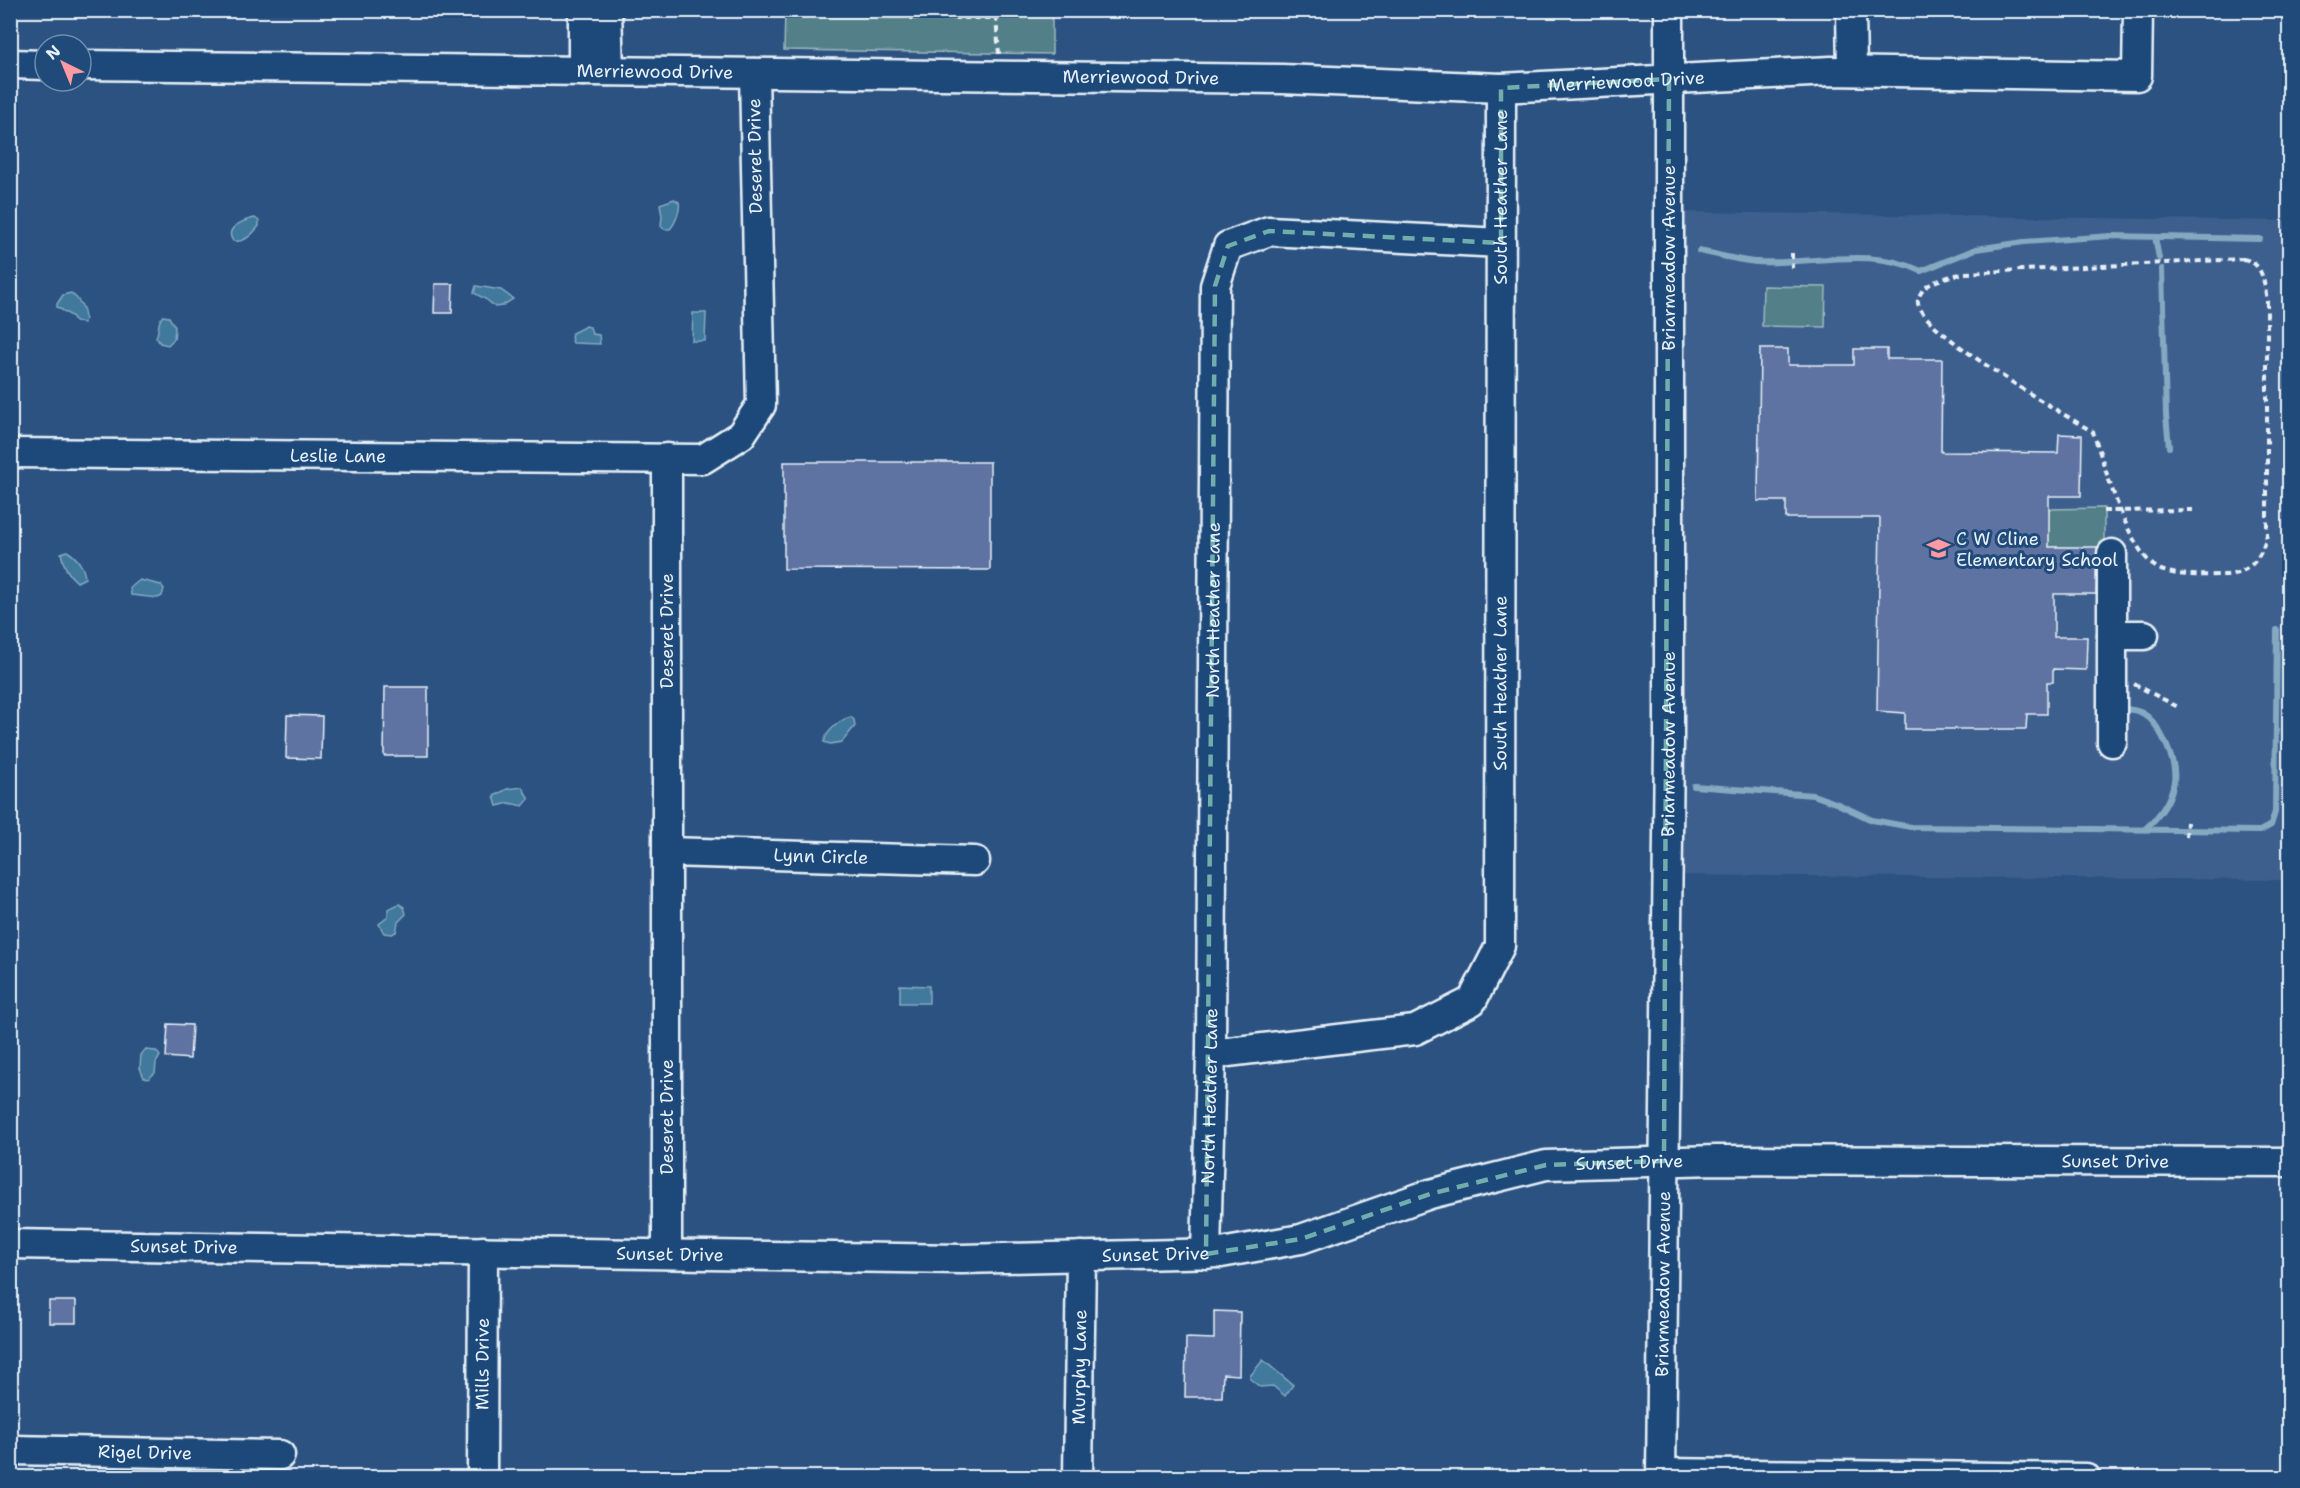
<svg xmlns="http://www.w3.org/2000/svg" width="2300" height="1488" font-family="'Shantell Sans',sans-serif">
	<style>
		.built { fill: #3e5f8e }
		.green { fill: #528088; stroke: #9db8c0; stroke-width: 1.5 }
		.water { fill: #41799c; stroke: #84a9c1; stroke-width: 1.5 }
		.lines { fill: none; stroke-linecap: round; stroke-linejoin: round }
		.stream { stroke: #84a9c1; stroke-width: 6 }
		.building { fill: #5f73a3; stroke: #e8f1f8; stroke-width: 1.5 }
		.minor-casing { stroke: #e8f1f8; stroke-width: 33 }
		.path { stroke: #e8f1f8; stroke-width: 4; stroke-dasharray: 6 4.5; stroke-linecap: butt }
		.minor { stroke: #1f4a7a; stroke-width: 28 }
		.marked { fill: none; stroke: #71adac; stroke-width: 4.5; stroke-dasharray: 12 8; stroke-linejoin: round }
		.labels { text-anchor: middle; stroke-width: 6; stroke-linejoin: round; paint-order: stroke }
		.street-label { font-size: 18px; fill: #e8f1f8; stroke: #1f4a7a }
		.poi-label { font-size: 18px; fill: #e8f1f8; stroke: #1f4a7a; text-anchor: start }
	</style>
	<rect width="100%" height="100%" fill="#2c5282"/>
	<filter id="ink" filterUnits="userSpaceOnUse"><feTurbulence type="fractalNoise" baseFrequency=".0167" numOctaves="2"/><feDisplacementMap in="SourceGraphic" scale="12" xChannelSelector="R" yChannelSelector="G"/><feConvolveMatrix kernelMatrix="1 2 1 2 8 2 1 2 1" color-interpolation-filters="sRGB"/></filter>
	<g filter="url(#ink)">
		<path class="built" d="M1681,212l608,9v659l-615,-5z"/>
		<path class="green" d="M785,11h267v43l-268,-4z
			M1763,286l63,1 -1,40 -63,-1z
			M2104,508v40l-58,-1 3,-38z"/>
		<path class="water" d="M674,199l5,3c2,7 -4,22 -9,27h-6l-3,-3 1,-10 -2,-12z
			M255,218l4,3v5c-7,9 -15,17 -26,15 -10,-13 11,-21 22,-23z
			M476,286l25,4 12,9 -11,7 -7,1 -8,-7 -13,-7z
			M71,293c10,8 16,18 13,30l-9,-1 -2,-5 -16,-10v-3l6,-9z
			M693,313h13l-1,28h-13z
			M163,316l6,1 6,10 -1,12 -6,6 -8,-2 -4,-6c4,-8 1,-16 7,-21z
			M586,326l4,1 2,7 7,1 1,9 -27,-1 -2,-6 1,-4z
			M67,551c10,6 17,16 18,27l-8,4c-9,-7 -14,-18 -16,-29z
			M140,580l21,5 3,4 -2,7 -4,2 -27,-3 -1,-7z
			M851,717l3,3 1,6 -13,16 -12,2 -6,-2c2,-10 16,-23 27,-25z
			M522,787l7,12 -6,7 -14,-3 -12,3 -3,-10 13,-7z
			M399,904l5,3 2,7 -8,8 -2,10 -4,2 -8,-1 -5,-9 9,-7v-8z
			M900,985l29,1v17h-29z
			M145,1050l11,1 4,5 -4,7 -1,10 -7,6 -4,-1 -4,-10 1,-13z
			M1263,1360l30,25 -8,11 -12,-10 -13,1 -10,-8v-3z"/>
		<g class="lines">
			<path class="stream" d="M2155,237l4,21
				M1699,251c18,3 40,10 58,11 54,3 114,-16 164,9l55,-22 48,-7 87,-6 149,3
				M2162,269l4,146 3,32
				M2126,709c6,1 12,1 18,5 16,10 33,48 30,67 -3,20 -14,35 -29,48
				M1694,786l119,9 25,9 34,16 39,7 349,4 11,-6 4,-13 2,-182"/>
		</g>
		<path class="building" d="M435,284h18l-1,29h-18z
			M1760,349h28v16h66v-16h33v10h55l-1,93 117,1 1,-19 23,1 -1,61h-32v51h48l-1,47h-42v43h33l-1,33 -33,-1v13h-6v32h-20l-1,15h-121v-16l-28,-2 3,-193h-94v-17h-28z
			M784,462h206v108l-206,-1z
			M385,687h43v69h-44z
			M287,715l35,1 -1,43 -35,-1z
			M168,1024l24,1 -2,34 -24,-2z
			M49,1301h27v22h-27z
			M1214,1311l26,1 -1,63 -16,-1 -1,23h-37l1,-59 28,1z"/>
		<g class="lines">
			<defs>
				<g id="minor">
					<path d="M583,10v61"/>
					<path d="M607,10l2,61"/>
					<path d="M1851,10l1,61"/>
					<path d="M10,64l35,1"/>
					<path id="s1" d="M81,65l1201,14 219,9 330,-17 306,5 1,-66"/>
					<path id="s2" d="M10,453l693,6 38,-24 20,-30 -7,-332"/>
					<path d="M2112,635h32"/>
					<path d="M2112,742v-188"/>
					<path id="s3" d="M667,852l308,9"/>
					<path id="s4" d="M1211,1054l204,-24 57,-29 28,-55 1,-858"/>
					<path id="s5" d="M10,1244l951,15 260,-6 80,-14 129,-45 116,-29 170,-5 574,2"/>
					<path d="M667,1254v-796"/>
					<path id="s6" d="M1206,1254l5,-200 4,-768 13,-40 41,-15 232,12"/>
					<path id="s7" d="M10,1450l270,5"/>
					<path d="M1661,1473l425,5"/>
					<path id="s8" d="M482,1478l1,-227"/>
					<path id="s9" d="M1078,1478l3,-222"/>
					<path id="s10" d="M1661,1478l8,-736v-732"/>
				</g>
			</defs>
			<use href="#minor" class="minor-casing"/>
			<path class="path" d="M905,10l3,7 3,1h85
				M999,54l-3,-36 6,-4v-4
				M1792,253v15
				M2243,259c21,3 21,25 24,42v233c-4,22 -17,40 -42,41 -20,0 -45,2 -64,-5 -32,-13 -57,-107 -68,-138 -26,-16 -181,-105 -175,-132 4,-19 31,-23 46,-27z
				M2103,511l91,-1
				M2134,684l46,24
				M2186,837l1,-15"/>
			<use href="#minor" class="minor"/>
		</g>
	</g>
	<path class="marked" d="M1669,79l-5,1082 -118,4 -116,29 -129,45 -95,15 9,-968 13,-40 41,-15 232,12v-155z"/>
	<defs>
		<symbol id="school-bare" viewBox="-9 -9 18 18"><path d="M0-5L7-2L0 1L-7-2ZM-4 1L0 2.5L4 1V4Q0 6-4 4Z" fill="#ff9aa2" stroke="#1f4a7a" stroke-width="2.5" paint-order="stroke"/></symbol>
	</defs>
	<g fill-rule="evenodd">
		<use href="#school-bare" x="1922" y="532" width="33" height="33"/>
	</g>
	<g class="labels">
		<g class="street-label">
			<text dy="6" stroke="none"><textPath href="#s1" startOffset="574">Merriewood Drive</textPath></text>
			<text dy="6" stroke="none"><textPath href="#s1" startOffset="1060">Merriewood Drive</textPath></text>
			<text dy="6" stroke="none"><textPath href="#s1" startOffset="1546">Merriewood Drive</textPath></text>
			<text transform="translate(755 156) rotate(-91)" y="6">Deseret Drive</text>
			<text dy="6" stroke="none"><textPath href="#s4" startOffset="1080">South Heather Lane</textPath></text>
			<text transform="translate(1669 258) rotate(-90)" y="6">Briarmeadow Avenue</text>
			<text dy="6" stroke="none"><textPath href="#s2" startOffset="328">Leslie Lane</textPath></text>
			<text dy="6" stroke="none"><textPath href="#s6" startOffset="644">North Heather Lane</textPath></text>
			<text transform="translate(667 631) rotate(-90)" y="6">Deseret Drive</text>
			<text dy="6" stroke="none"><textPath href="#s4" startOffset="594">South Heather Lane</textPath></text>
			<text dy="6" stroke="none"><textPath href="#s10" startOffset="734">Briarmeadow Avenue</textPath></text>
			<text dy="6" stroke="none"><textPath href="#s3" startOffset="154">Lynn Circle</textPath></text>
			<text dy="6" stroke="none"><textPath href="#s6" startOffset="158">North Heather Lane</textPath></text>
			<text transform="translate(667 1117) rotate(-90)" y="6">Deseret Drive</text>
			<text dy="6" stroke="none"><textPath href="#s5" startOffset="2118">Sunset Drive</textPath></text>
			<text dy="6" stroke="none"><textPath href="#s5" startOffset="1632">Sunset Drive</textPath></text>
			<text dy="6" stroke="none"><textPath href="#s5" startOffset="174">Sunset Drive</textPath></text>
			<text dy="6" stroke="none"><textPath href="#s5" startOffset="660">Sunset Drive</textPath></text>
			<text dy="6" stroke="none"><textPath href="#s5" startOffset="1146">Sunset Drive</textPath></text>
			<text dy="6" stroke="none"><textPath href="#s10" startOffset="194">Briarmeadow Avenue</textPath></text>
			<text dy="6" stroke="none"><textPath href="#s8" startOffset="114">Mills Drive</textPath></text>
			<text dy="6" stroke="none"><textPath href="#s9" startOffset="111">Murphy Lane</textPath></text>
			<text dy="6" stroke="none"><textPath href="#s7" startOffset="135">Rigel Drive</textPath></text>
		</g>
		<g class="poi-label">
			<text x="1956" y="545">C W Cline<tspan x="1956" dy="21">Elementary School</tspan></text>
		</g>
	</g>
	<rect width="2300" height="1488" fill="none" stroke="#1f4a7a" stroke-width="36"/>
	<rect x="18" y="18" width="2264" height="1452" fill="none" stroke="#e8f1f8" stroke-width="2" filter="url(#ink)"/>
	<g transform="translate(63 63) rotate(317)"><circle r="28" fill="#1f4a7a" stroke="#6f8dac" stroke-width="1.5"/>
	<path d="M0-4.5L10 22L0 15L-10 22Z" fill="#ff9aa2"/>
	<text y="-9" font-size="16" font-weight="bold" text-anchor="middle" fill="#e8f1f8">N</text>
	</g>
</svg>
